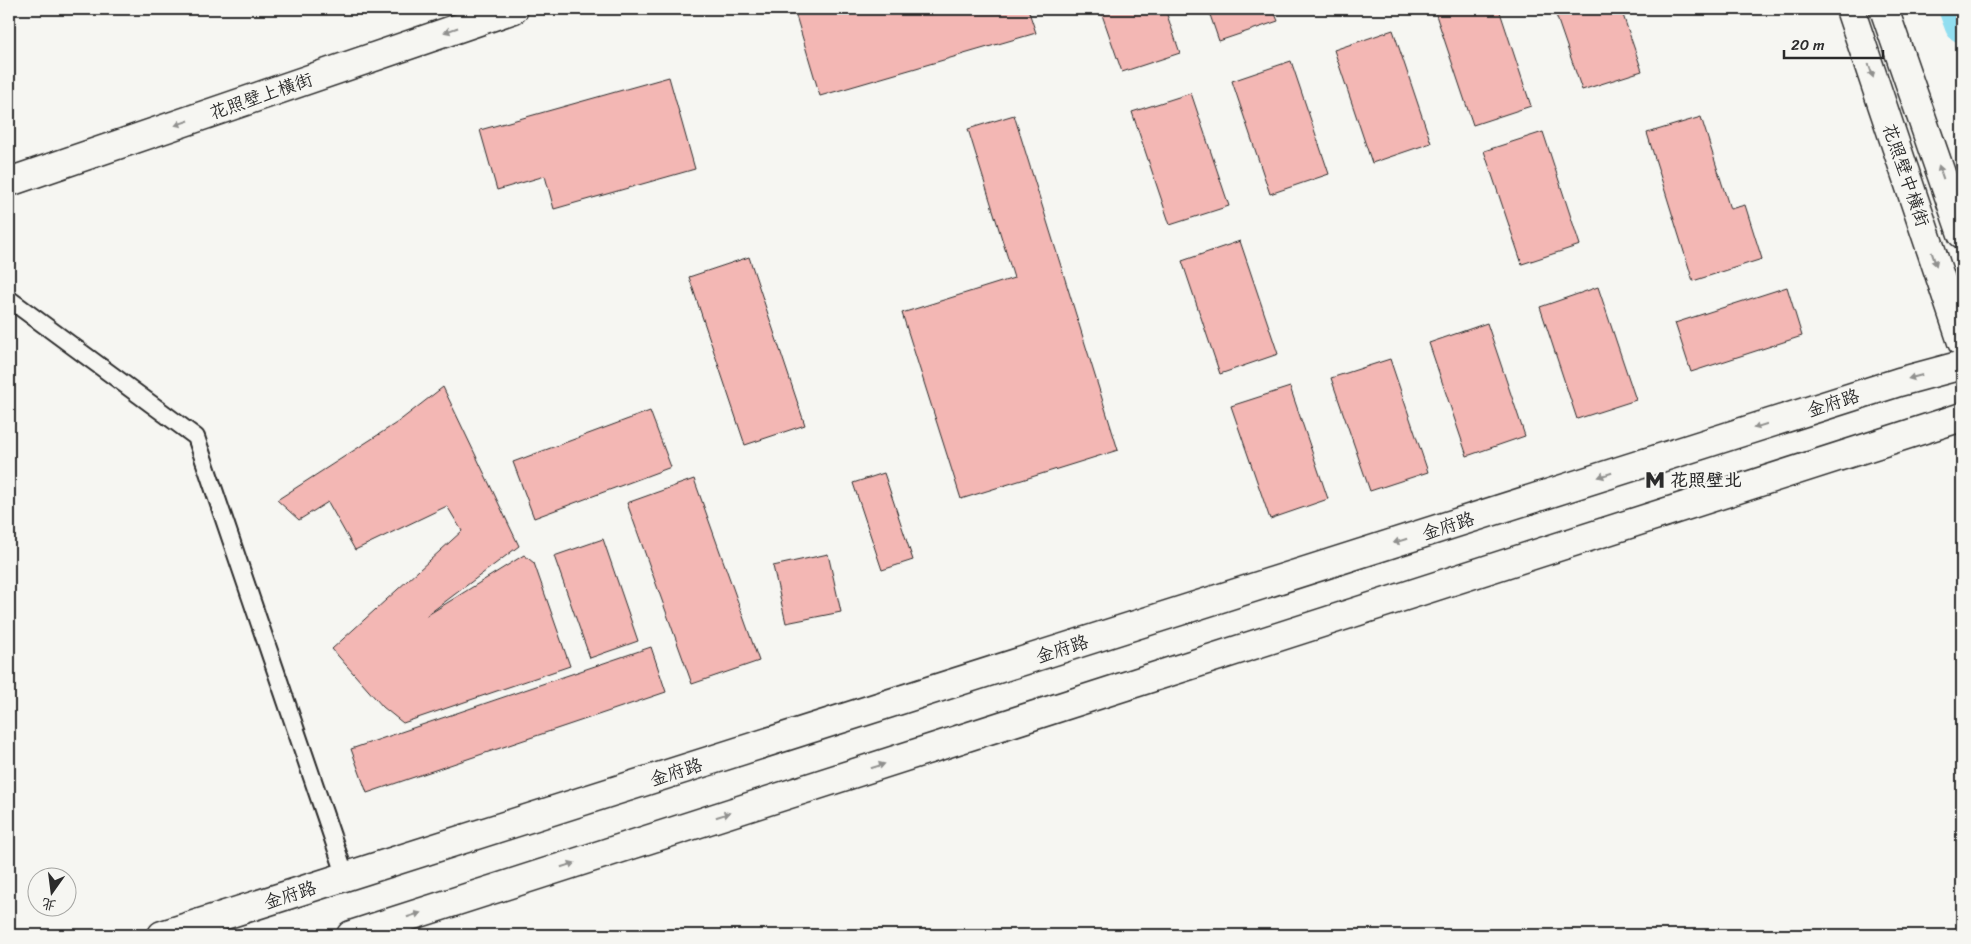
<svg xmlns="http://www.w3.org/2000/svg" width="1971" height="944" font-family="Sriracha,'LXGW WenKai TC',sans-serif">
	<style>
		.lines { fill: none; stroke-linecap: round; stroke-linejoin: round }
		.canal { stroke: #91def0; stroke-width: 35 }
		.building { fill: #f3b7b4; stroke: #2b2b2b }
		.service-casing { stroke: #2b2b2b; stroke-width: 20 }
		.minor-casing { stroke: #2b2b2b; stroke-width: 31 }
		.tertiary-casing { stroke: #2b2b2b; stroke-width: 31 }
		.service { stroke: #f6f6f2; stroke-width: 16 }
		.minor { stroke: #f6f6f2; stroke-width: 28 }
		.tertiary { stroke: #f6f6f2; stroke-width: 28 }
		.oneway { fill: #90908e }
		.labels { text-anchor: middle; stroke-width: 4; stroke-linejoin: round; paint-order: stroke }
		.street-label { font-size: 18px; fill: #2b2b2b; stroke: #f6f6f2 }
		.poi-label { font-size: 18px; font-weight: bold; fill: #2b2b2b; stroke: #f6f6f2; text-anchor: start }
	</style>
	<rect width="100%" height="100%" fill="#f6f6f2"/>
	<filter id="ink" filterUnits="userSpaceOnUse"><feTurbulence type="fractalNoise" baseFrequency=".02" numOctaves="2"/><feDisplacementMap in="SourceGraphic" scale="10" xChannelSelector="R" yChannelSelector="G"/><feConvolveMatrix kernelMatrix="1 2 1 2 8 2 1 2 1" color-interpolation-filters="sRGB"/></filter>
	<g filter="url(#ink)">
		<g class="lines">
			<path class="canal" d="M1956,9l6,16"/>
		</g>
		<path class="building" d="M794,9h234l8,24 -216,63z
			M1100,9h65l15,44 -58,19z
			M1208,9h65l5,12 -59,20z
			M1446,9h53l32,97 -58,19 -38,-113z
			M1554,9h67l21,62 -60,19z
			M1393,30l38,113 -59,20 -38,-113z
			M1291,61l38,113 -59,20 -38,-113z
			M669,77l26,92 -141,40 -9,-33 -48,14 -17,-60z
			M1191,93l38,113 -59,19 -38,-113z
			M1014,115l104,335 -157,49 -59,-186 112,-35 -46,-149z
			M1701,117l29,92 15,-4 17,54 -69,22 -46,-148z
			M1543,132l37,113 -58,19 -38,-113z
			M1240,241l38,113 -58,20 -38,-113z
			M749,257l56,168 -60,20 -56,-168z
			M1598,287l38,113 -59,19 -37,-112z
			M1787,287l15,49 -111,36 -16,-49z
			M1487,323l38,113 -58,20 -38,-113z
			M1390,359l38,113 -58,19 -39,-113z
			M443,387l76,159 -93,70 98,-61 10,8 36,103 -167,57 -20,-16 -51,-58 130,-118 -15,-25 -92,44 -27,-48 -29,18 -22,-20 121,-78z
			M1290,387l38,112 -58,20 -39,-113z
			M650,411l21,56 -137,51 -21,-56z
			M884,473l29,87 -31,10 -29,-87z
			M694,479l65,182 -67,23 -65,-181z
			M603,539l35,102 -48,17 -36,-102z
			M828,554l13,58 -55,11 -13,-57z
			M651,647l15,45 -299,101 -16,-44z"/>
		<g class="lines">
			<defs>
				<path id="service" d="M9,299l187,138 150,440"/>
				<path id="minor" d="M9,182l505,-173"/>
				<path id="tertiary" d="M1850,9l112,333
					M1884,9l78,225
					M162,935l1737,-553 63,-17
					M351,935l1611,-518"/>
			</defs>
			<use href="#service" class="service-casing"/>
			<use href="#minor" class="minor-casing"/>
			<use href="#tertiary" class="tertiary-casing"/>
			<use href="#service" class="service"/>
			<use href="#minor" class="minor"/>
			<use href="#tertiary" class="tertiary"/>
		</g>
		<defs><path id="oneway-solid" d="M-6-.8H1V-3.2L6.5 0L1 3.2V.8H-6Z" transform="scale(1.25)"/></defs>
		<g class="oneway">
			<use href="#oneway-solid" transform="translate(451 30) rotate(161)"/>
			<use href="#oneway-solid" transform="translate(1871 71) rotate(71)"/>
			<use href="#oneway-solid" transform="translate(182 123) rotate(161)"/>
			<use href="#oneway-solid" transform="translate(1941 172) rotate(-109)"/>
			<use href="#oneway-solid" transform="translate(1934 259) rotate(71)"/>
			<use href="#oneway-solid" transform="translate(1915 377) rotate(165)"/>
			<use href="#oneway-solid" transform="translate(1760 426) rotate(162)"/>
			<use href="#oneway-solid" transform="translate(1605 475) rotate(162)"/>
			<use href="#oneway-solid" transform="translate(1400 541) rotate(162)"/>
			<use href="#oneway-solid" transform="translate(878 766) rotate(-18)"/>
			<use href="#oneway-solid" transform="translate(723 815) rotate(-18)"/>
			<use href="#oneway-solid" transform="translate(568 865) rotate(-18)"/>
			<use href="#oneway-solid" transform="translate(414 915) rotate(-18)"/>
		</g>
	</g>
	<defs>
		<symbol id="metro-bare" viewBox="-9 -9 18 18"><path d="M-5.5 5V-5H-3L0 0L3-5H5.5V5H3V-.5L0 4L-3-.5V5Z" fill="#2b2b2b" stroke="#f6f6f2" stroke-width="2.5" paint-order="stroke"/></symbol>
	</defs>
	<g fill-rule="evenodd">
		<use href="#metro-bare" x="1641" y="466" width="28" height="28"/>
	</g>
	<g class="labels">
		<g class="street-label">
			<text transform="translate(261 96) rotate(-19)" y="6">花照壁上横街</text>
			<text transform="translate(1906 175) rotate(71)" y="6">花照壁中横街</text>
			<text transform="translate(1833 403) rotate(-18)" y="6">金府路</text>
			<text transform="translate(1448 526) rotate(-18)" y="6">金府路</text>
			<text transform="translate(1062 649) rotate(-18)" y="6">金府路</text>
			<text transform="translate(676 772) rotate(-18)" y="6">金府路</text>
			<text transform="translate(290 895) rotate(-18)" y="6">金府路</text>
		</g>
		<g class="poi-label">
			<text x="1670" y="486">花照壁北</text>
		</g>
	</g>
	<rect width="1971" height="944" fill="none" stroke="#f6f6f2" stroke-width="30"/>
	<rect x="15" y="15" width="1941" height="914" fill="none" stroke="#2b2b2b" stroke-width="2" filter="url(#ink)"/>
	<g transform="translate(52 892) rotate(194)"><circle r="24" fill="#f6f6f2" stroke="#a5a5a2"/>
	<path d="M0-4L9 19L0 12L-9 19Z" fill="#2b2b2b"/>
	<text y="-8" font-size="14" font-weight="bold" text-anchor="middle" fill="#2b2b2b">北</text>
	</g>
	<path d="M1784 50v8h99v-8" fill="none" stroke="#2b2b2b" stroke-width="2.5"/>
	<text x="1791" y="50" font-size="15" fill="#2b2b2b" stroke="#f6f6f2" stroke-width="4" paint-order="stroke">20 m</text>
</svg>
